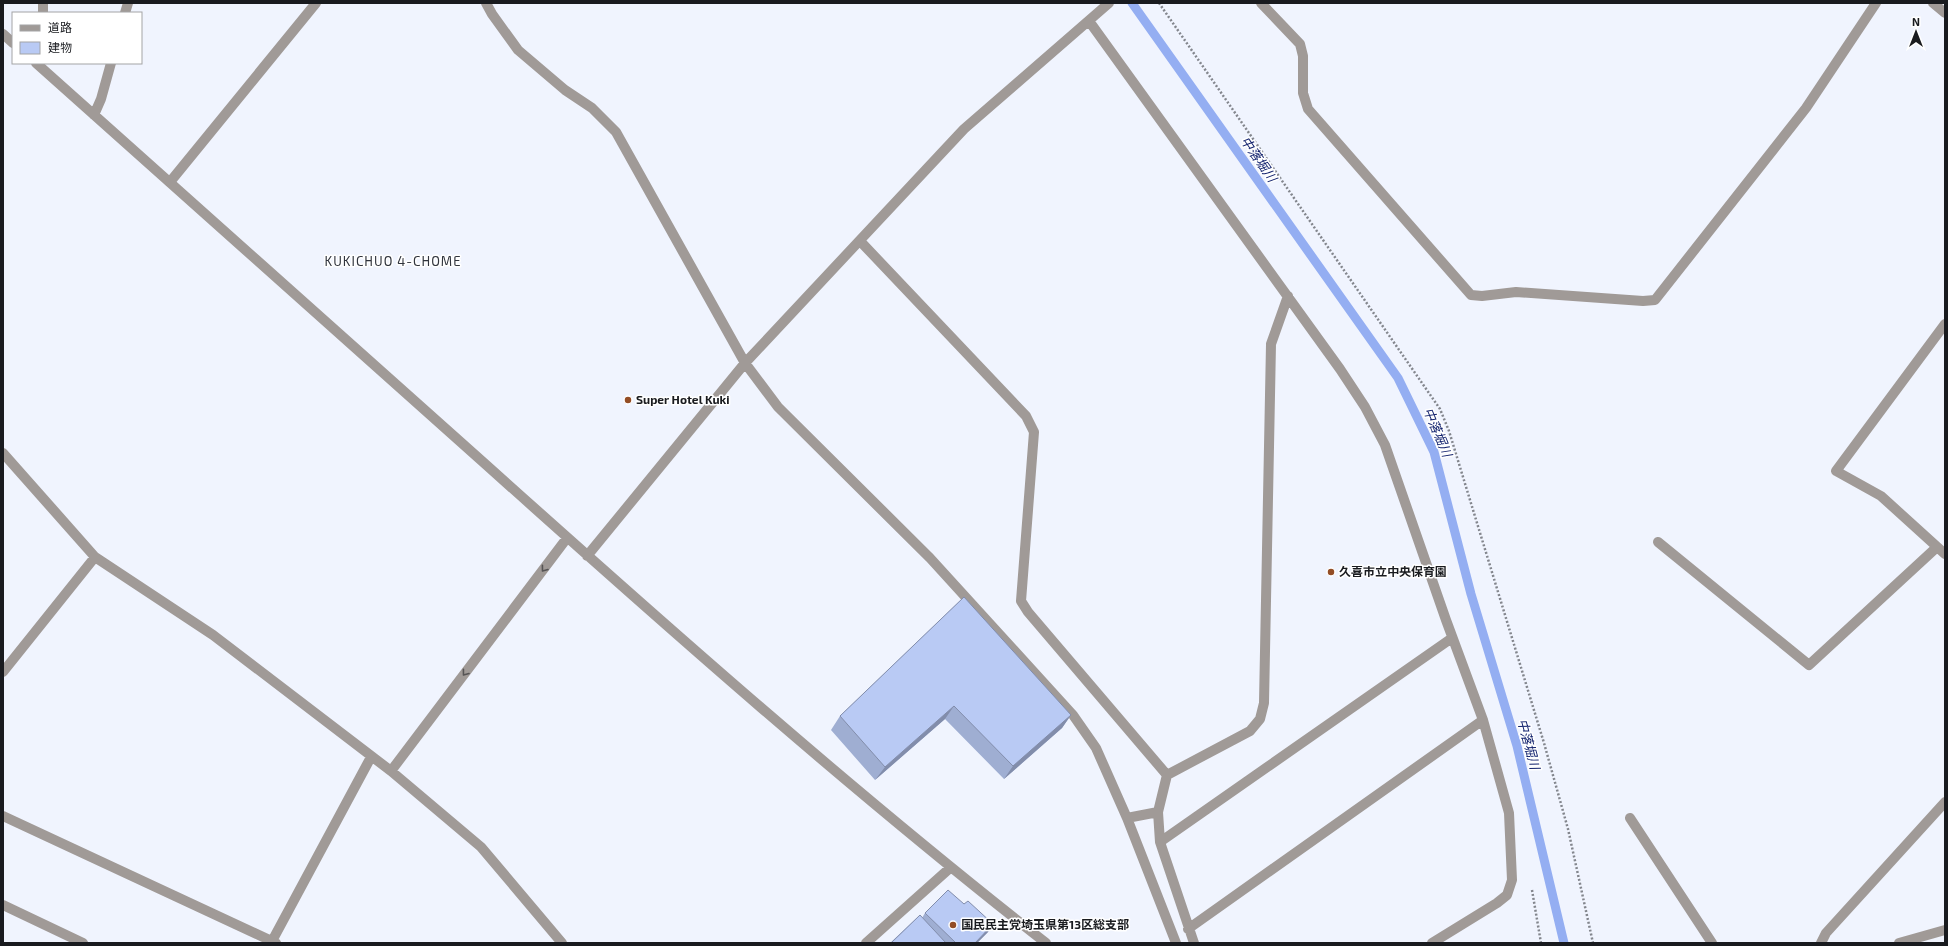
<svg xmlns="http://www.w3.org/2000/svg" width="1948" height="946" font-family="'Exo 2','Noto Sans JP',sans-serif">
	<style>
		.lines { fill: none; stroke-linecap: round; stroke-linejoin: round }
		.stream { stroke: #94aef2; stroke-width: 9 }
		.path { stroke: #83868d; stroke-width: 2.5; stroke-dasharray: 2 2; stroke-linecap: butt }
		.minor { stroke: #a09a97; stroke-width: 10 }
		.wall { fill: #9faed2 }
		.shaded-wall { fill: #828dab }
		.building { fill: #b9caf4; stroke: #828dab }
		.oneway { stroke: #565455 }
		.poi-dot { fill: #934d25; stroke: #fff; stroke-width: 1.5 }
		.labels { text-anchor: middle; stroke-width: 3; stroke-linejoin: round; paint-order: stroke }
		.poi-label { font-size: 12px; font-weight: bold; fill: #191b1f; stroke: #fff; text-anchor: start }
		.water-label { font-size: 13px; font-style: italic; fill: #11216d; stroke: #fff }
		.neighbourhood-label { font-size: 13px; letter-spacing: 1px; fill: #30343d; stroke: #fff }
	</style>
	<rect width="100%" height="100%" fill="#f0f4fe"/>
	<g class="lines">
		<path class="stream" d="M1132,3l266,375 36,74 37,142 46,152 47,197"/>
		<path class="path" d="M1159,3l281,406 9,22 95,312 24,86 25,114
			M1532,890l9,53"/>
		<path class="minor" d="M43,3v10
			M486,3l6,11 26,36 47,40 27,18 24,24 129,231 33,44 152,151 143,157 23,33 31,70 49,125
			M1261,3l39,41 3,12v37l5,16 163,186 11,1 34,-4 127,9 12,-1 151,-192 70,-105
			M1933,3l12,10
			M125,13l3,-10
			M1089,21l251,348 25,38 20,38 61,175 37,100 26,93 3,67 -5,15 -10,8 -65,40
			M3,34l10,9
			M36,63c149,133 298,266 447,399 184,165 369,329 563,481
			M94,115l7,-16 10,-36
			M170,182l146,-179
			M860,241l166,175 8,16 -13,169 7,11 139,163 -9,37 2,30 34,101
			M1945,324l-109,147 45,25 64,58
			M3,453l92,104 118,78 178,136 90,76 81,96
			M1658,542l151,123 128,-118
			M587,556l158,-193 219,-234 145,-126
			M3,672l92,-115
			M391,771l176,-233
			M1167,775l83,-44 10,-12 4,-16 7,-359 17,-48
			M3,816l273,127
			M1127,818l31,-6
			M1630,818l82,125
			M1160,842l292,-204
			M3,905l80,38
			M1188,929l295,-209
			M271,943l100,-186
			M866,943l84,-75
			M1821,943l5,-10 119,-131
			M1899,943l46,-13"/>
	</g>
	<path class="wall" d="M964,597l107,118 -9,13 -58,51 -59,-60 -70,61 -44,-50 9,-14z
		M925,913l63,19 -11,11h-87l30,-28 2,3z"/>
	<path class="shaded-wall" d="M954,706l-9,13 -70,61 10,-13z
		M1071,715l-9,13 -58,51 9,-13z
		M993,924l-5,8 -11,11h-2z"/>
	<path class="building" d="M964,597l107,118 -58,51 -59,-60 -69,61 -45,-51z
		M948,890l16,14 4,-3 25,23 -18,19h-19l-31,-30z
		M920,915l26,28h-55z"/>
	<defs><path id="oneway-chevron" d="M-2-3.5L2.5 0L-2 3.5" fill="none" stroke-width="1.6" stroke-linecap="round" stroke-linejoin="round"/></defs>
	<g class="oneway">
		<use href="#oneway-chevron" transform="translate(544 569) rotate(127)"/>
		<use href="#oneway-chevron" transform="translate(465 673) rotate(127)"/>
	</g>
	<g class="poi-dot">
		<circle cx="628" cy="400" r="4"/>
		<circle cx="1331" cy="572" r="4"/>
		<circle cx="953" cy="925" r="4"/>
	</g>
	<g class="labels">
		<g class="poi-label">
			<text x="636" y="404">Super Hotel Kuki</text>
			<text x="1339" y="576">久喜市立中央保育園</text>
			<text x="961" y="929">国民民主党埼玉県第13区総支部</text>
		</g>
		<g class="water-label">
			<text transform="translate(1259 159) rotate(55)" y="5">中落堀川</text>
			<text transform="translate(1438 432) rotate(67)" y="5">中落堀川</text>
			<text transform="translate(1529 744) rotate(75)" y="5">中落堀川</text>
		</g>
		<g class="neighbourhood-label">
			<text x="393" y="266">KUKICHUO 4-CHOME</text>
		</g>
	</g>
	<rect width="1948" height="946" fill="none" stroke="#191b1f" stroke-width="8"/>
	<rect x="12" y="12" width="130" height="52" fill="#ffffff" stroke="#a3a4a5"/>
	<rect x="20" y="25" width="20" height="6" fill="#a09a97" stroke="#a3a4a5"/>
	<text x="48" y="32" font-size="12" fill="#191b1f">道路</text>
	<rect x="20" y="42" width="20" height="12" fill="#b9caf4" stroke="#a3a4a5"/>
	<text x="48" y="52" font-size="12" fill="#191b1f">建物</text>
	<g transform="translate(1916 32)" stroke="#ffffff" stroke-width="3" paint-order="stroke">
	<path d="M0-3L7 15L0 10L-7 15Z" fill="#191b1f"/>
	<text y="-6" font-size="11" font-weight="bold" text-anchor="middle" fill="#191b1f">N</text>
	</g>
</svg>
